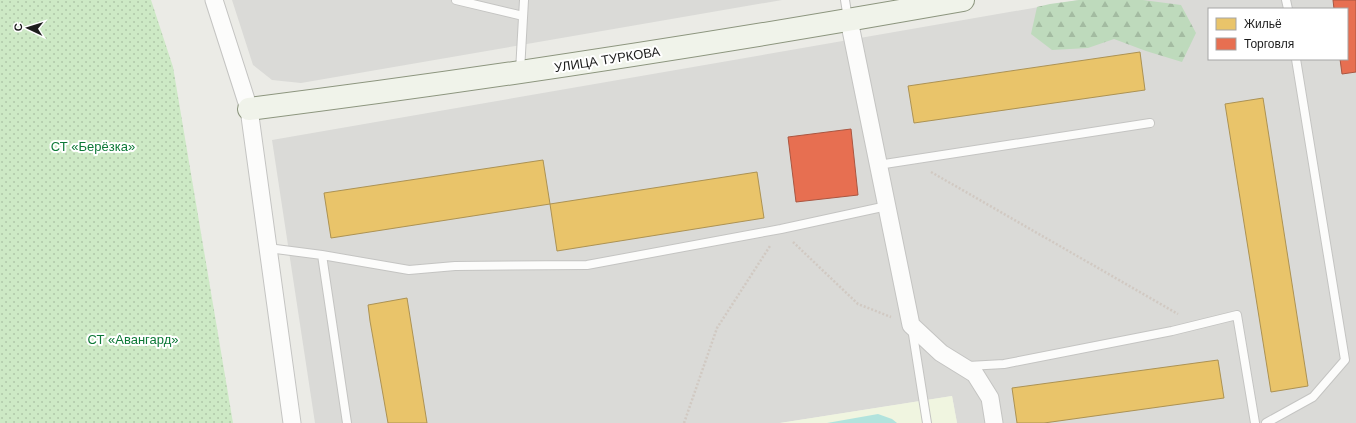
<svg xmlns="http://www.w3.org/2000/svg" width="1356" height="423" font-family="Helvetica,sans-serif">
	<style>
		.residential { fill: #dadad7; fill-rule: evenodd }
		.education { fill: #f0f5e0 }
		.forest { fill: url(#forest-firs) }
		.garden { fill: url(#garden-dots) }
		.pitch { fill: #b2e3dd }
		.homes { fill: #e9c46a; stroke: #ac9253 }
		.shops { fill: #e76f51; stroke: #aa5641 }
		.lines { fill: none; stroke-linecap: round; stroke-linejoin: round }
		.lane-casing { stroke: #c4c4c2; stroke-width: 10 }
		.street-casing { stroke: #c4c4c2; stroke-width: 19 }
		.secondary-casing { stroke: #8c957e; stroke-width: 24 }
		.path { stroke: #d1c9c2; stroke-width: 2.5; stroke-dasharray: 2 2; stroke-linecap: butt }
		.lane { stroke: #fcfcfb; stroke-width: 8 }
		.street { stroke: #fcfcfb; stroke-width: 17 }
		.secondary { stroke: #f0f3ea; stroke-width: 22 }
		.labels { text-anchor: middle; stroke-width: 4; stroke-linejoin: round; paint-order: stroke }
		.street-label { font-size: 13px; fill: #1d1d1d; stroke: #fff }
		.park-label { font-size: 13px; fill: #0e7938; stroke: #fff }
	</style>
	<defs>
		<pattern id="forest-firs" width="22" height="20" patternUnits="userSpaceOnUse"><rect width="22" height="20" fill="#bedabc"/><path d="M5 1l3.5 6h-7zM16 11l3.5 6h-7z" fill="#a3bba1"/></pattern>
		<pattern id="garden-dots" width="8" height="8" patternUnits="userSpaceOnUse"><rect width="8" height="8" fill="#cde9c5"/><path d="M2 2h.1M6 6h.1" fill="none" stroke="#b0c7a9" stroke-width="1.8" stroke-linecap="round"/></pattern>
	</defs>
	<rect width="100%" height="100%" fill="#ebebe6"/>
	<path class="residential" d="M232,0h550l-481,83 -29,-3 -19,-15z
		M1079,0h277v423h-399l-5,-27 -172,27h-465l-43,-283zM1209,9h138v50h-138z"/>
	<path class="education" d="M952,396l5,27h-177z"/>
	<path class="forest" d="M1079,0h64l38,5 15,28 -14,29 -36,-11 -32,-12 -26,9 -36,2 -21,-16 6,-27 13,-3z"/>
	<path class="garden" d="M0,0h151l22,67 60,356h-233z"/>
	<path class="pitch" d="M878,414l14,5 5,4h-70z"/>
	<path class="homes" d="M1140,52l5,38 -231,33 -6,-37z
		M1263,98l45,288 -37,6 -46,-288z
		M543,160l7,44 -219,34 -7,-45z
		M757,172l7,46 -207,33 -7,-47z
		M407,298l20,125h-39l-18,-102 -2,-16z
		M1218,360l6,38 -180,25h-27l-5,-35z"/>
	<path class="shops" d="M1333,0h23v72l-14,2 -2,-15h7v-50h-13z
		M851,129l7,66 -62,7 -8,-65z"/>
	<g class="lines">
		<defs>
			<path id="lane" d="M456,0l67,16
				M845,0l3,19
				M1286,0l2,9
				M520,71l4,-71
				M878,165l272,-42
				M268,248l54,7 25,168
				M322,255l87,15 46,-4 132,-1 194,-36 106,-23
				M912,328l15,95
				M968,366l36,-2 168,-33 65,-16 18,108
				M1266,423l47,-26 32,-37 -49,-301"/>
			<path id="street" d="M214,0l35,109 43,314
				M849,20l62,305 30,28 34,21 15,24 4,25"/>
			<path id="secondary" d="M249,109c239,-30 477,-67 714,-109"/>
		</defs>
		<use href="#lane" class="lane-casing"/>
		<use href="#street" class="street-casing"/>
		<use href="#secondary" class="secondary-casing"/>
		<path class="path" d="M931,172l247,142
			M793,242l65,62 33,13
			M684,423l33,-95 53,-82"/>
		<use href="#lane" class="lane"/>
		<use href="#street" class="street"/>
		<use href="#secondary" class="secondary"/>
	</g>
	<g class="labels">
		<g class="street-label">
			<text transform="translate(607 59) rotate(-9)" y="5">УЛИЦА ТУРКОВА</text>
		</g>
		<g class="park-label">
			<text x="93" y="151">СТ «Берёзка»</text>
			<text x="133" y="344">СТ «Авангард»</text>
		</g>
	</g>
	<rect x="1208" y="8" width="140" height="52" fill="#ffffff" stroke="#a5a5a5"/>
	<rect x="1216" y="18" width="20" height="12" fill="#e9c46a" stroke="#a5a5a5"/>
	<text x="1244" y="28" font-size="12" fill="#1d1d1d">Жильё</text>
	<rect x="1216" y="38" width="20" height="12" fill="#e76f51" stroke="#a5a5a5"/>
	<text x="1244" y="48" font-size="12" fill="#1d1d1d">Торговля</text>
	<g transform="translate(28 28) rotate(274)" stroke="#ffffff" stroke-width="3" paint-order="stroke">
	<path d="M0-3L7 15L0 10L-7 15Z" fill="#1d1d1d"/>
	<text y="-6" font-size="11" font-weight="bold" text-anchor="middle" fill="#1d1d1d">С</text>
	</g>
</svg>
